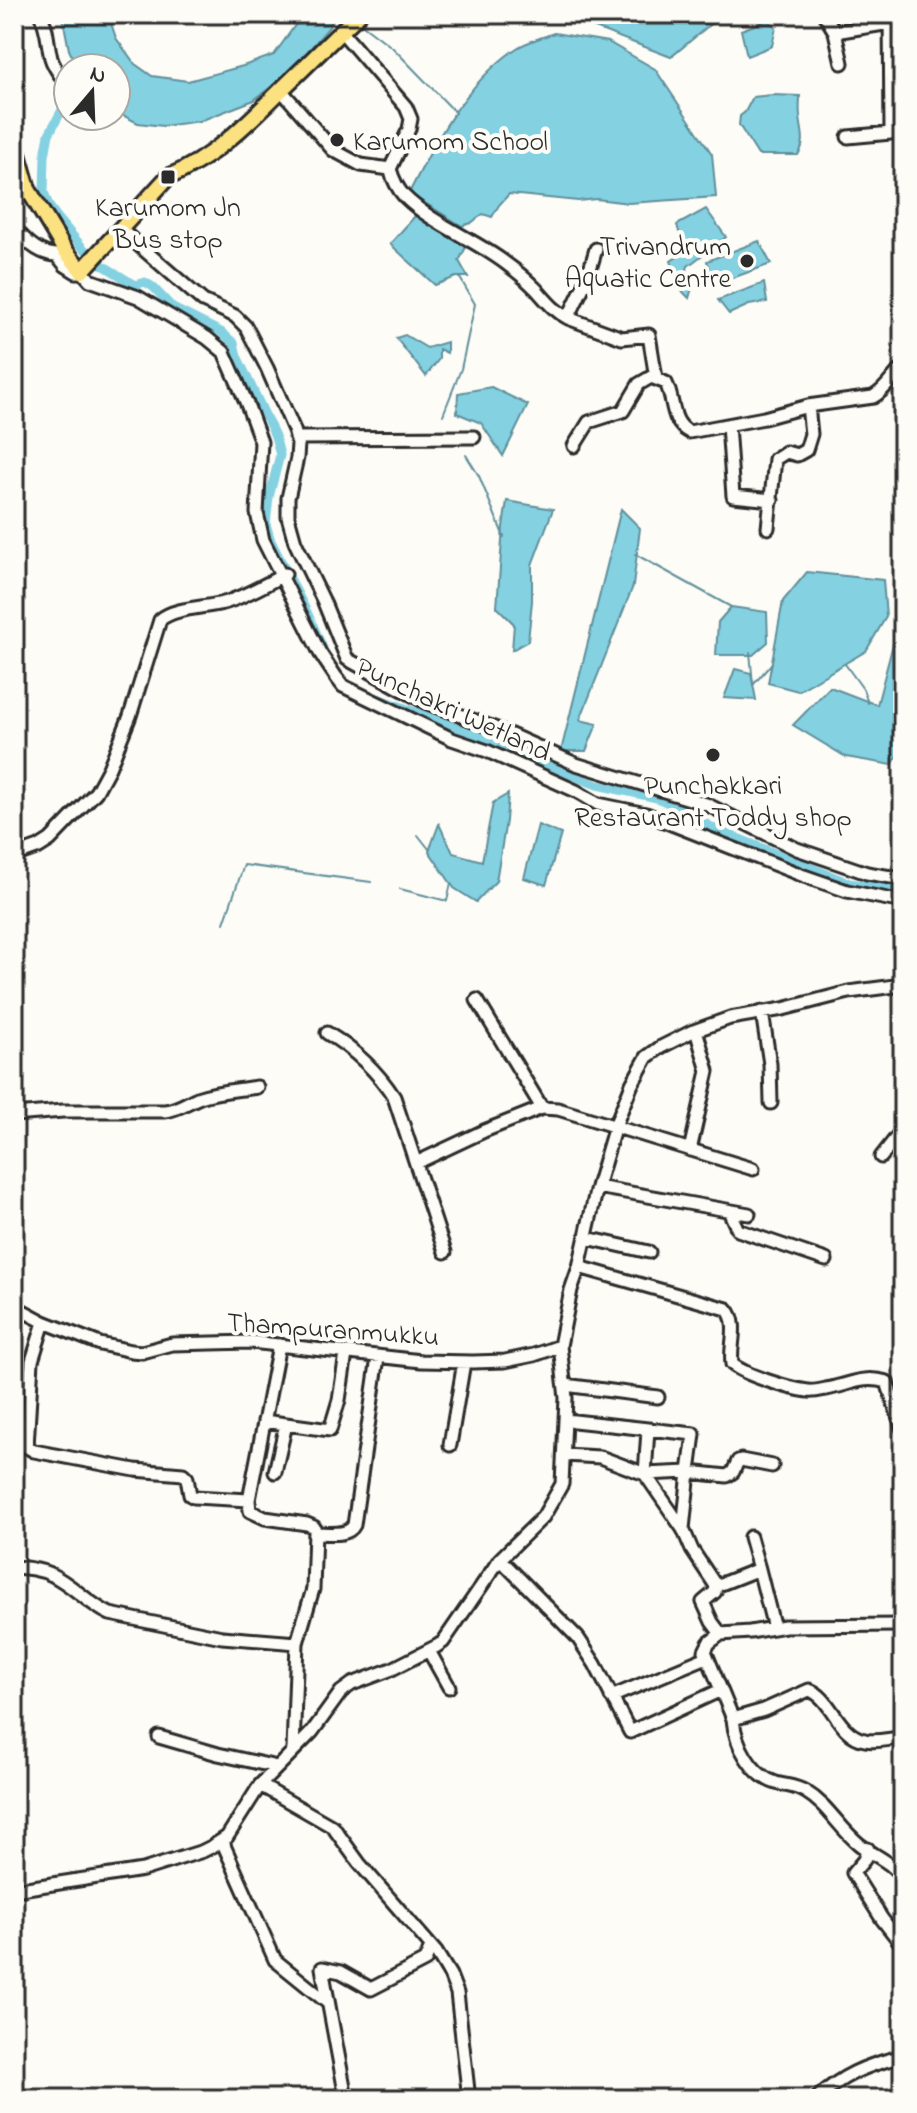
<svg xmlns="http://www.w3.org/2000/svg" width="917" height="2113" font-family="'Indie Flower',sans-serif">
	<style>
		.water { fill: #84d1e2; stroke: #608f99; stroke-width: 2 }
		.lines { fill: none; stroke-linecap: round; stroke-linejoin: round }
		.stream { stroke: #608f99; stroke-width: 2 }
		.canal { stroke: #84d1e2; stroke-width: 9 }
		.minor-casing { stroke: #2b2b2b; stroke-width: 17 }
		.major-casing { stroke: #2b2b2b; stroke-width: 20 }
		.minor { stroke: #fdfcf7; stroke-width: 11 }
		.major { stroke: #fbe180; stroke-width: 14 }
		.poi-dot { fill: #2b2b2b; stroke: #fdfcf7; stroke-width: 3 }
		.labels { text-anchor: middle; stroke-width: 8; stroke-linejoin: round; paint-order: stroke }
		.poi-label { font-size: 28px; fill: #2b2b2b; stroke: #fdfcf7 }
		.street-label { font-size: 28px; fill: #2b2b2b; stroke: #fdfcf7 }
	</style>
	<rect width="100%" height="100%" fill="#fdfcf7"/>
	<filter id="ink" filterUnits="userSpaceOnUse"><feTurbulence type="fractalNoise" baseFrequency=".0125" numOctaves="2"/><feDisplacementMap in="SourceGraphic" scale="16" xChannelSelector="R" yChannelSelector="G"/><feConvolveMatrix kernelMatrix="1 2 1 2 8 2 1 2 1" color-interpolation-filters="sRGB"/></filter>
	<g filter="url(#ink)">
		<path class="water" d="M62,14h46l8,24 19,26 17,12 36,5 55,-15 31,-11 29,-41h32l-6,13 -39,45 -36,28 -54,21 -37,5 -25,-3 -22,-11v-44h-38l-9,-18z
			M600,14h111l2,8 -42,35 -84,-32z
			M768,20l8,7 -4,19 -25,10 -6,-26z
			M554,33l54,9 47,27 57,85 4,43 -87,6 -33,-4 -18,2 -69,-7 -10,11 -7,12 -9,-3 -12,9 -9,3 -53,-33c27,-53 55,-107 105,-143 11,-8 27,-12 40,-17z
			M772,95l28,1c0,6 -1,13 0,20 1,15 7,25 -2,39h-40l-19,-30 1,-9 5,-4 8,-15z
			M706,209l20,28 -38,29 -3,10 7,12 -3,10 -6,-6 -12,-31 14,-9 -8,-27z
			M415,216l53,27 -9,18 9,16h-12l-21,8 -45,-41z
			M759,241l12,23 -55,20 -9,-23z
			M764,283l3,19 -18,3 -20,9 -11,-14z
			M405,335l22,13 20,-6v11l-8,-4v10l-13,17 -30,-38z
			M491,387l37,18 -25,51 -22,-33 -24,-10 1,-20z
			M507,501l46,8 -21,56v36l-4,40 -16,9 2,-26 -17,-17 6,-80z
			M621,509l19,19 -7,58 -53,134 17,4 -11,27h-25z
			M807,572l76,8 3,37 -20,34 -68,40 -30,-8 15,-82z
			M731,607l36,5 1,30 -15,13h-37l2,-33z
			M903,642v105l-11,18 -46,-8 -53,-32 37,-38 47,18 16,-61z
			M735,669l16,4 5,27 -32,-2z
			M508,794l-2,27 -10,60 -20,21 -22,-14 -25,-37 10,-27 14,29 29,8 11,-58z
			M538,825l23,9 -15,51 -22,-7z"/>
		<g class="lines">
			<path class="stream" d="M359,22l34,26 63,65
				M443,415l18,-46 14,-65 -15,-26
				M466,455l13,21 25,61
				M635,554l96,53
				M750,652l3,33 19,-22
				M845,664l18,25 5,14
				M418,835l11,14
				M400,889l47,12 4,-18
				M224,923l20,-58 127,17"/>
			<path class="canal" d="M68,99l-19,35 -4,22 -1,36 5,14 8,11 25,30 19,17 34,21 10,-3 8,5 20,21 48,24 13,11 3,13 38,80 5,19 -11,42 -3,27 5,17 37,73 15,34
				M380,699l124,45 45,22 48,19 60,13 26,12 32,19 134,54 54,8"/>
			<defs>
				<path id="minor" d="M40,14c8,14 7,28 11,44 3,11 11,19 17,28
					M824,14l11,18
					M341,31l65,76 5,12 -2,10 -19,40c3,10 7,19 14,27 29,29 71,43 104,69 10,7 20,16 28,24 11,12 18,22 32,29l19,-39 9,-30
					M842,63l-7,-31 55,-9
					M281,90l52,60 28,15 29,4
					M848,137l43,-4 -1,-119
					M14,227c11,14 26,28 43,28l8,10 11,7 6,-1 8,9 48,17 69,41 17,14 23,52 14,38 -4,71 6,27 57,113 16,24 7,9 109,53 35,12 89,40 22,13 48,10 158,62 43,15 56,11
					M120,229l83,72 32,15 11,11 21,41 27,62 4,14 -1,14 -9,40v19l7,25 28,58 24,59 78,43 77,29 74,33 130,40 91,45 70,24 36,6
					M568,318l54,20 27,-3 7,43
					M728,425l5,71 39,4
					M296,438l178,-1
					M574,446l15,-24 34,-11 16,-27 12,-7 15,6c9,18 4,39 23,49l75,-14 44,-12 65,-9c14,-8 19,-20 30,-30
					M768,528l7,-69 11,-7 11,3 9,-5 5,-16 -3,-28
					M14,856l25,-9 11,-7 46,-48 13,-24 21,-52 30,-96c14,-13 48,-12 67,-18 21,-7 39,-18 58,-28
					M477,1000l65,108
					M762,1012l8,52 1,39
					M327,1033c28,17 49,36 67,64l51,155
					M14,1115l49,-4h102c15,-2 22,-9 35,-14 18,-6 39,-7 57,-10
					M690,1150l18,-79 -12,-41
					M881,1157l22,-28
					M416,1163l68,-32 58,-23 16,1 195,60
					M597,1187l152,27
					M729,1211l9,19 88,30
					M587,1238l62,14
					M579,1267l148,42c13,15 2,37 5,55 12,11 59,25 76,27 5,1 13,-1 18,-2 24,-4 36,-14 61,-7l16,48
					M14,1306l30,16 56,22 31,7 11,1 30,-8 79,-2 170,19 52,1 32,-1 29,-6 26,-9
					M44,1322l-12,39 -5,86 7,4 101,19 48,4 4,4 3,17 4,2 55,3
					M279,1345l-30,155 1,11 15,7 42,6 7,3 1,4 -2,58 -16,54 -4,107
					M565,1385l93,12
					M565,1420l129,14 -5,38 38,4 6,-4 5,-11 3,-1 31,6
					M264,1421l66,9 9,-30 7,-46
					M648,1430l-3,44 44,-2 -6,57
					M450,1445l14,-83
					M564,1455l36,2 45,17 38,55 9,21 24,36 -1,6 -12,10 9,20 9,12 -12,9 -4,8 28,68 31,-9 45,-20c23,7 28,45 56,50 12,3 26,-2 38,-2
					M275,1472l11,-48
					M315,1533c13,0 33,4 39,-8l24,-168
					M500,1559l78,79 17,26 35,68 91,-42
					M14,1567c13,1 26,2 38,8 21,10 36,29 58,39l112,23 75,6
					M759,1569l15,59
					M716,1586l43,-17 -9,-32
					M721,1634l29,-2 35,-6 118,-1
					M429,1651l20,36
					M611,1697l96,-40
					M733,1719c2,25 18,56 43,64 11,3 20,3 30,9 22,13 33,36 53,52 15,12 32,17 44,34
					M159,1737l59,17 59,13
					M260,1785l73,42 26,36 77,89 14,23 7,18 12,106
					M222,1841l53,119 53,43
					M868,1849l-4,11 -11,13 29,46 21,27
					M14,1890l129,-20 60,-19 10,-5 14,-9 33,-52 52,-53 29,-40 11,-8 40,-15 45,-23 6,-4 57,-83 43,-42 19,-33 4,-86 -6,-52 11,-56 8,-23 18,-80 18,-61 17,-42 15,-27 14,-10 30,-15 39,-14 53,-9 66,-17 54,-7
					M345,2092l11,7
					M342,2099l3,-7 -23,-124 19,4 30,17 54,-28 6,-14
					M816,2099c26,-24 49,-33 83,-42l4,2"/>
				<path id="major" d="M14,140l14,49 36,60 18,22 86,-94c45,-18 82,-56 116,-90 25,-24 50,-49 75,-73"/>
			</defs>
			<use href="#minor" class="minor-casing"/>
			<use href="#major" class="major-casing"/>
			<use href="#minor" class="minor"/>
			<use href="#major" class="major"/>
		</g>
	</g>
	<g class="poi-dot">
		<circle cx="337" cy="140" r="8"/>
		<rect x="160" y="169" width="16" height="16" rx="4"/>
		<circle cx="747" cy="261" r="8"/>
		<circle cx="713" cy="755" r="8"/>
	</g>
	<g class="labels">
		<g class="poi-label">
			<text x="353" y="150" text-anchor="start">Karumom School</text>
			<text x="168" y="216">Karumom Jn<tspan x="168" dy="32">Bus stop</tspan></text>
			<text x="731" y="255" text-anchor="end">Trivandrum<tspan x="731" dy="32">Aquatic Centre</tspan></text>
			<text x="713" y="794">Punchakkari<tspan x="713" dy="32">Restaurant Toddy shop</tspan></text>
		</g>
		<g class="street-label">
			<text transform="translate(454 708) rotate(25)" y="10">Punchakri Wetland</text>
			<text transform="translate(333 1328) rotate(4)" y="10">Thampuranmukku</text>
		</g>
	</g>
	<rect width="917" height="2113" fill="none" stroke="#fdfcf7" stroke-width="48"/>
	<rect x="24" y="24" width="869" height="2065" fill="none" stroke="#2b2b2b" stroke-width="3" filter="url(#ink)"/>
	<g transform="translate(92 92) rotate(19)"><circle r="38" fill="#fdfcf7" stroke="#a9a8a5" stroke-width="2"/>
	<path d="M0-6L14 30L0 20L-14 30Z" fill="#2b2b2b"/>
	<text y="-12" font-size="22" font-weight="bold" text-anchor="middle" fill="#2b2b2b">N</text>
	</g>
</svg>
